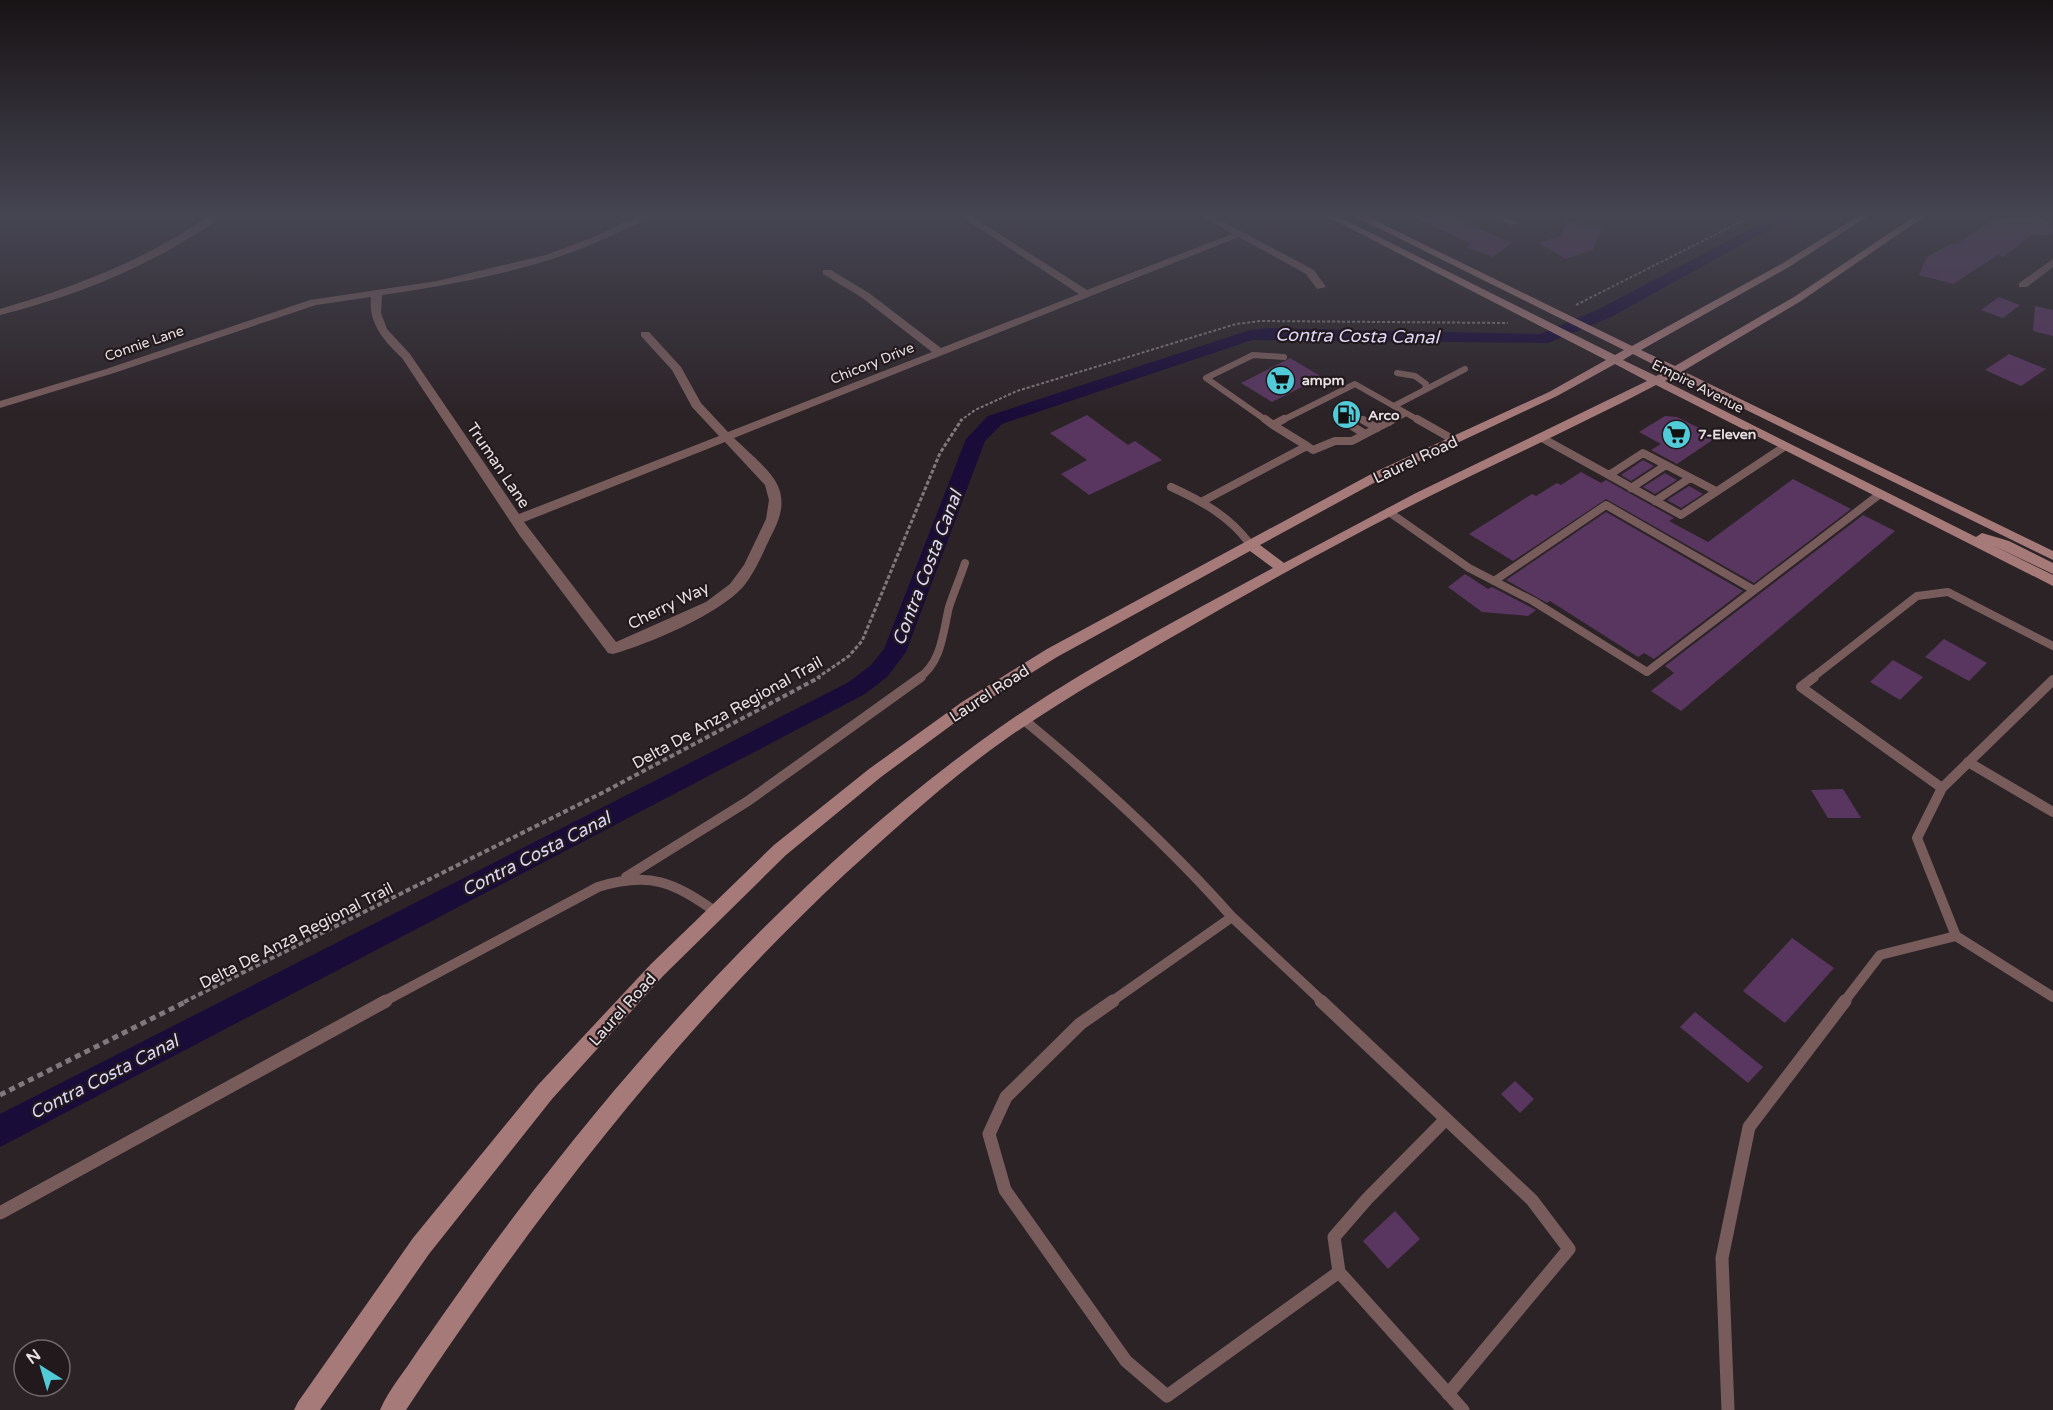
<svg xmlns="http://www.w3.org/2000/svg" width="2053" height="1410" font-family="'Varela Round',sans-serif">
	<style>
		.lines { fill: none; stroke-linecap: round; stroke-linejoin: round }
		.canal { fill: #1a0c39; fill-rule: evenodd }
		.building { fill: #593660 }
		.path-far3 { stroke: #80787c; stroke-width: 2; stroke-dasharray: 3 2; stroke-linecap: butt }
		.path-far2 { stroke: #80787c; stroke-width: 3; stroke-dasharray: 4 2; stroke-linecap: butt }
		.path-far1 { stroke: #80787c; stroke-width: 4; stroke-dasharray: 5 3; stroke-linecap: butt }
		.path { stroke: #80787c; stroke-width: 5; stroke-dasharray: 6 4.5; stroke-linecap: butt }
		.service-far3 { stroke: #785c5c; stroke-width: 6 }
		.service-far2 { stroke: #785c5c; stroke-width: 8 }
		.service-far1 { stroke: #785c5c; stroke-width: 10 }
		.service { stroke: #785c5c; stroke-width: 13 }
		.minor { fill: #785c5c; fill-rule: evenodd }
		.secondary { fill: #a77a7a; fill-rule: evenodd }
		.labels { text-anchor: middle; stroke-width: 4.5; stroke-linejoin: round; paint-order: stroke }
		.far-street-label { font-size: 14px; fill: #e7e0e3; stroke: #22191d }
		.far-poi-label { font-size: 14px; font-weight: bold; fill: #e7e0e3; stroke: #22191d; text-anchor: start }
		.street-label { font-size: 16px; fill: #e7e0e3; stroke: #22191d }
		.water-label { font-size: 18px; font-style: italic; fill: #ddd8f9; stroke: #22191d }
	</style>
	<rect width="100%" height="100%" fill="#2c2327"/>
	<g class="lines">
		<path class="canal" d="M1775,216h18l-182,101 -63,26 -296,-3 -250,84 -17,17 -79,211 -19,25 -22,17 -865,453v-33l849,-432 22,-17 13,-16 82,-210 22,-23 262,-86 19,-2 271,6 59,-25z"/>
	</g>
	<path class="building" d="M1411,216h41l60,27 -19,14 -27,-10 5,-3z
		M2038,216l15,9v9l-22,2 -28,21 -5,-2 -45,29 -34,-9 8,-18 24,-13 4,1 38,-26z
		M1567,221l35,7 -9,22 -27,9 -28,-16 23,-7z
		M1999,297l21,8 -17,13 -22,-8z
		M2035,306l18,4v26l-20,-5z
		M2009,354l37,15 -25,17 -36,-16z
		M1290,358l32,19 -50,25 -31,-19z
		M1087,415l41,30 7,-4 27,19 -73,35 -28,-21 26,-14 -37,-27z
		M1665,416l12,1 40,20 -40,27 -26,-14 10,-6 -22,-12z
		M1643,460l11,6 -23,15 -10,-6z
		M1581,472l20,11 5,-3 68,38 -5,3 39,21 85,-63 58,30 -97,74 -148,-84 -93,62 -44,-27 63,-40 4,2 21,-13 4,2z
		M1665,473l12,7 -22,14 -12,-7z
		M1689,486l14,8 -22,14 -14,-8z
		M1606,512l137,79 -89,68 -10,-6 -6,4 -88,-56 -3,2 -41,-23z
		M1863,515l32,16 -214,180 -30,-20 23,-18 -9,-7z
		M1465,574l23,15 4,-2 44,23 -8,6 -46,-4 -34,-25z
		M1944,639l43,24 -18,18 -44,-24z
		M1893,660l30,17 -23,23 -30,-18z
		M1843,789l18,29h-33l-17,-28z
		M1792,938l42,30 -49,55 -42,-32z
		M1695,1012l68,55 -15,16 -68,-56z
		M1515,1081l19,18 -14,14 -19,-19z
		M1395,1211l25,28 -32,30 -25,-28z"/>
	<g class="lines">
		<path class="path-far3" d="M1576,305l176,-89
			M960,421l15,-11 42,-19 219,-67 25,-3 247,2"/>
		<path class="path-far2" d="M817,678l32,-22 13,-15 78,-188 22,-34"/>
		<path class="path-far1" d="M184,1002l420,-210 216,-115"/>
		<path class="path" d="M0,1095l187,-94"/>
		<path class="service-far3" d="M1397,373l18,3 11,8 -1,6
			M1394,406l71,-37
			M1406,413l14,8
			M1376,414l11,7
			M1267,421l-61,-43 47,-23 31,2
			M1281,421l74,-37 51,29 -15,8"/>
		<path class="service-far2" d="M1265,419l8,6
			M1284,419l-11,6 34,21
			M1385,419l4,3
			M1417,419l37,21
			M1363,420l14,8
			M1352,426l13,8
			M1542,438l139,77 103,-68
			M1307,446l6,4 22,-9h17l42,-22
			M1609,475l34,-22 73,38
			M1171,487c31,14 58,29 79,57
			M1631,488l35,-23
			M1203,501l104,-55
			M1655,501l35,-23
			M1389,512l80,56 64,33 114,71 233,-178
			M1494,581l112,-76 148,85
			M919,678c23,-16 24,-46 30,-71 5,-15 11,-29 16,-44
			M1812,678l105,-82 31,-4 105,54"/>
		<path class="service-far1" d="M1814,677l-13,10 141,101
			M1024,720c73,60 145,126 208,197l-121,85
			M1968,762l85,50
			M626,877l122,-76 173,-124
			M1232,917l91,85
			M1956,936l-39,-98 25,-50 111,-108
			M383,1002l215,-115c52,-16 75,-5 118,25
			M1844,1002l36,-47 76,-19 97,61"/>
		<path class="service" d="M1113,1001l-33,23 -74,73 -17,37 16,56 121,171 41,35 172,-124 124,138
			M1321,1001l211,199 37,49 -121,145
			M0,1213l386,-212
			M1339,1272l-5,-35 33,-38 79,-80
			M1728,1410l-6,-152 27,-131 96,-126"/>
		<path class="minor" d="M209,216h11c-11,11 -26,19 -39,27 -55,33 -118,56 -181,72v-6c75,-22 145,-49 209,-93z
			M637,216h12c-8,7 -19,11 -28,15 -73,37 -159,52 -239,64l-1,18 6,16 23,25 109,160 200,-78 -27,-29 -20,-37 -31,-34v-4h8l32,35 20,36 27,29 204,-80 -71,-55 -38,-23v-4h8l38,23 72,55 138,-54 -118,-78h10l116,74 145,-56 -30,-18h10l102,54 12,17 -9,2 -11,-15 -67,-37 -505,201c12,12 38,33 44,48 8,19 1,35 -8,52 -8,17 -15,34 -27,49 -24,27 -94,57 -130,67l-5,-1 -88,-117 -118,-178c-18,-17 -34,-35 -31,-61l-55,8 -202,68 -114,35v-7l106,-32 204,-69 127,-19 109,-26 55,-21zM725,442l40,43 4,15 -3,19 -22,46 -14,19 -24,18 -90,40 -92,-120z
			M1493,216h12l14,7 -8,2z
			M2053,259v8l-26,20h-8v-4z"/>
		<path class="secondary" d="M1326,216h11l278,139 9,-5 -270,-134h12l266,130 151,-83 75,-47h10l-79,51 -148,83 34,16 119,-69 121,-81h10l-124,85 -118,70 370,180v9l-378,-185 -10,6 311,156 6,-4 27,8 44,22v11l-61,-29 61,30v11l-397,-201c-76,40 -154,75 -230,113 -81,41 -161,85 -240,131 -59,34 -119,68 -176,107 -59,41 -112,90 -165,138 -170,159 -311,342 -439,536h-26c9,-21 25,-39 37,-58 32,-46 64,-92 98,-137 130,-172 288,-344 463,-472 91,-67 195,-121 295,-175l-23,-17 -193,106 -85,53 -91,67 -95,78 -123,121 -111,123 -123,155 -109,156h-26l4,-8 115,-164 125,-153 113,-121 123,-119 95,-76 93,-67 85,-53 328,-177 174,-80 57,-32zM1633,354l33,17 -10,5 -33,-16zM1615,364l32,17 -231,112 -132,70 -24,-18 123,-67 174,-82z"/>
	</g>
	<linearGradient id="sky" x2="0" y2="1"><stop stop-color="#181315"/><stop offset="0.52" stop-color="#454552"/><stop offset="1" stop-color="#454552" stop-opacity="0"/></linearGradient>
	<rect width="2053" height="413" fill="url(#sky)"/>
	<defs>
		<symbol id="supermarket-disc" viewBox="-11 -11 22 22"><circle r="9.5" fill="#52cbd8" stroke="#22191d"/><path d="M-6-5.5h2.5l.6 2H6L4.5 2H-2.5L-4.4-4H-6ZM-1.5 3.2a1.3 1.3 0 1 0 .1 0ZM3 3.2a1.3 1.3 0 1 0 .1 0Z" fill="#111"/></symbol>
		<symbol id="fuel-disc" viewBox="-11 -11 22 22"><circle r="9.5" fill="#52cbd8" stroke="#22191d"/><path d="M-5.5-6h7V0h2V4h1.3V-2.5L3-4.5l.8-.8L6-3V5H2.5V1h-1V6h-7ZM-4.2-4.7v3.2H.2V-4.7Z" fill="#111"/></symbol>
	</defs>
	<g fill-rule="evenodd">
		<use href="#supermarket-disc" x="1264" y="364" width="33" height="33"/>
		<use href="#fuel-disc" x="1330" y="398" width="33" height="33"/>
		<use href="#supermarket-disc" x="1660" y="418" width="33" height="33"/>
	</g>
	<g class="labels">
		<g class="far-street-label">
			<text transform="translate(144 343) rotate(-19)" y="5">Connie Lane</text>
			<text transform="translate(872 363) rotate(-22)" y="5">Chicory Drive</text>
			<text transform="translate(1698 386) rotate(27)" y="5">Empire Avenue</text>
		</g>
		<g class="far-poi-label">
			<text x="1302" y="385">ampm</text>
			<text x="1368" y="420">Arco</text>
			<text x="1698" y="439">7-Eleven</text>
		</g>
		<g class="street-label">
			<text transform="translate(1415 459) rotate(-25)" y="6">Laurel Road</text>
			<text transform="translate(499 465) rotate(56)" y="6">Truman Lane</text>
			<text transform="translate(668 605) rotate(-26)" y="6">Cherry Way</text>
			<text transform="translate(989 693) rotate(-33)" y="6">Laurel Road</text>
			<text transform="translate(727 712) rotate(-29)" y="6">Delta De Anza Regional Trail</text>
			<text transform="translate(296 935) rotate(-27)" y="6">Delta De Anza Regional Trail</text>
			<text transform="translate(622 1009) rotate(-48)" y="6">Laurel Road</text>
		</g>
		<g class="water-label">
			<text transform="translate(1357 336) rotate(1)" y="6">Contra Costa Canal</text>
			<text transform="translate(927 568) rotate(-69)" y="6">Contra Costa Canal</text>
			<text transform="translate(536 854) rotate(-27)" y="6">Contra Costa Canal</text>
			<text transform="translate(104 1077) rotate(-27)" y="6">Contra Costa Canal</text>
		</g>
	</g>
	<g transform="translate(42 1368) rotate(323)"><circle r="28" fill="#22191d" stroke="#71696c" stroke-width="1.5"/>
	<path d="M0-4.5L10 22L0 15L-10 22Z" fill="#52cbd8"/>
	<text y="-9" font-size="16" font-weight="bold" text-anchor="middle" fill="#e7e0e3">N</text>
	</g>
</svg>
